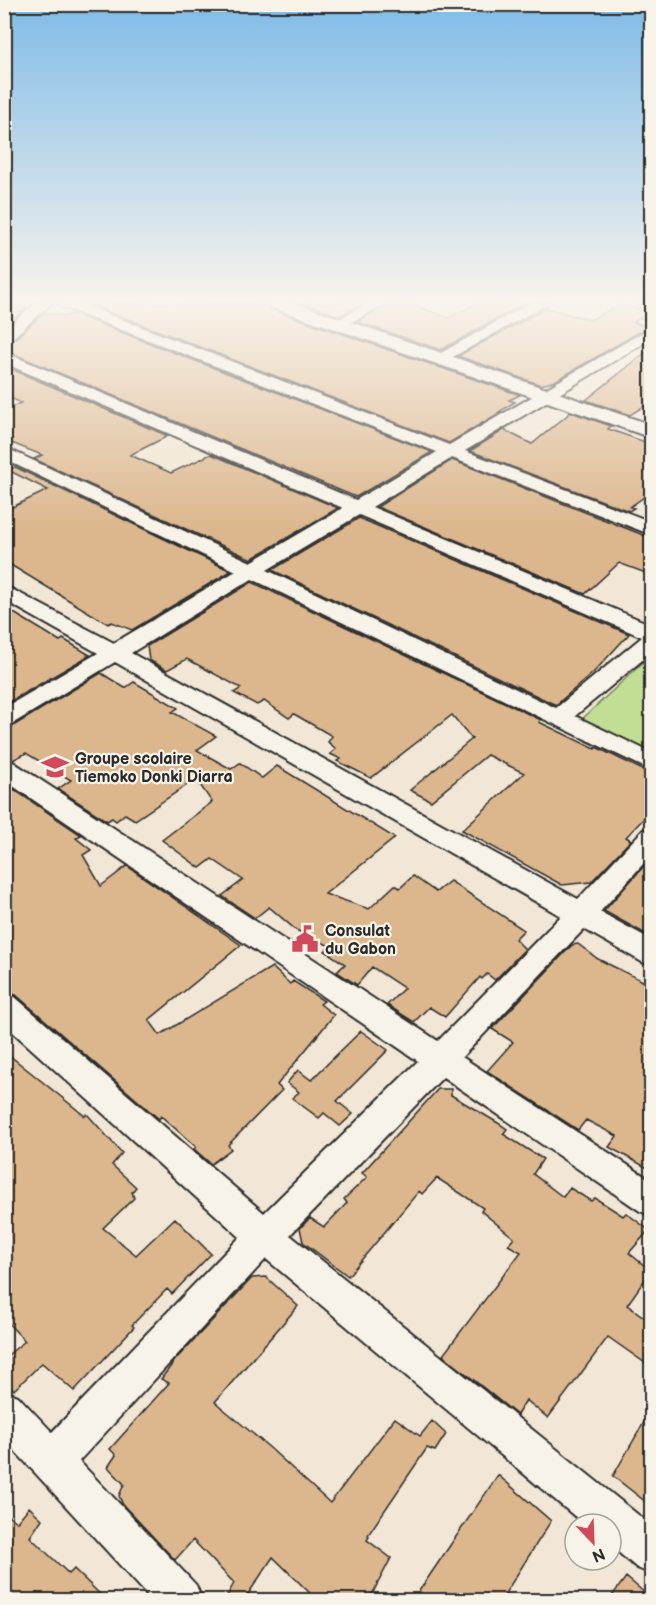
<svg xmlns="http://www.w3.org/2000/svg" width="656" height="1605" font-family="'Balsamiq Sans',sans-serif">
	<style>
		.green { fill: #c2dd94; stroke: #768460; stroke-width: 1.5 }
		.building { fill: #dcb78e; stroke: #2b2b2b; stroke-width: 1.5 }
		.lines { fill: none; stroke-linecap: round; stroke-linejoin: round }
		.minor-casing { stroke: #2b2b2b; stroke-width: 4 }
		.tertiary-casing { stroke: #2b2b2b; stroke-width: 4 }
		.minor { fill: #f7f3e8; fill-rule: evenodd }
		.tertiary { fill: #f7f3e8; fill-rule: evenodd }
		.labels { text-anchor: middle; stroke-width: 4.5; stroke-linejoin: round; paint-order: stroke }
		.poi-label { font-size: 16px; font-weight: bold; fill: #2b2b2b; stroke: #f7f3e8; text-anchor: start }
	</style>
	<rect width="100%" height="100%" fill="#f2e7d6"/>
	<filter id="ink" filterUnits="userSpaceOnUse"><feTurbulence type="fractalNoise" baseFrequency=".0167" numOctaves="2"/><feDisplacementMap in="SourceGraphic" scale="12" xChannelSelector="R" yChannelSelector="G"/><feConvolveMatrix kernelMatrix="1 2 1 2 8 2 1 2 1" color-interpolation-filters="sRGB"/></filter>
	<g filter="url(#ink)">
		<path class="green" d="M651,655v97l-69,-33z"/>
		<path class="building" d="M4,303l22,5 -22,19z
			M108,303h158l4,6 250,86 -11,5 6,2 -16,10h2l-52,31 -355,-137z
			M303,303h60l-23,13z
			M389,303h18l42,15 28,-15h48l-84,47 -84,-28z
			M620,304l30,9 -17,9 15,5 -93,54 -14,4 -83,-29 88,-48 45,12z
			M44,313l23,3 7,-2 358,138 -76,45 -352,-147v-6l6,-1z
			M651,348v54l-21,13 -44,-15z
			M4,366l164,70 -38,19 41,18 40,-19 127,54 -87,51 -217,-100 8,-4 -38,-15v-30l17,-7 -17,-8z
			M571,412l40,14 -3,3 43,15v48l-21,15 4,1 -5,3 -159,-60 34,-21 28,14z
			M452,460l199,78v37l-32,-12 -34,31 -208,-87z
			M15,467l216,104 -99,59 -20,-8 -4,2 -104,-63v-50l44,-21 -40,-20z
			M359,518l270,116 -35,38 -38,33 -284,-135z
			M252,582l289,138 -2,2 23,11 33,16 1,-2 55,27v37l-25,26 5,3 -40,42 -29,3 -100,-55 62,-57 -37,-18 -56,46 -21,-11 62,-51 -20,-24 -81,63 -34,-17 4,-2 -11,-5 6,-5 -8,-7 4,-6 -38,-22 -5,4 -25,-17 -7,4 -23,-12 7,-5 -54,-29 -20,11 -18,-10 -2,-14z
			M4,607l56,34 3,-2 27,16 -86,50z
			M101,673l24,15 9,-6 44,26 -6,4 44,24 -19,14 34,19 9,-6 22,15 15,-12 118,72 -70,56 44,15 26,-24 5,3 13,-12 23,16 14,-11 74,49 -9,9 10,10 -30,31 -8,-6 -5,5 -2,-2 -35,40 -16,-10 -15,15 -27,-17 17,-17 -32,-21 -15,18 -20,-13 8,-8 -20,-13 5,-5 -34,-16 -27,-23 -14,11 -33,-22 21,-16 -31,-21 -12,9 -38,-28 50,-38 -16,-23 -61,41 -10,-6 -9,7 -4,-3 -5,3 -49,-32 13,-9 -45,-27 -13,7 -9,-2v-30l9,-2z
			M4,783l77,52 -5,3 15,12 -8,5 18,31 26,-20 114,79 -92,75 11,15 112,-68 18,17 3,-3 31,20 -4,3 14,11 -57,70 5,5 -54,55 3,4 -20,15 -17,-15 2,-2 -35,-31 -2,3 -143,-124 -12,-3z
			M651,858v79l-47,-26z
			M578,944l20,15 53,26v185l-42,-23 8,-11 -31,-16 -8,10 -91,-59 26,-29 -21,-13 80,-84z
			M361,1031l27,19 -51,51 16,13 -13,12 -16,-13 -5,5 -27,-20 7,-6 -12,-9 11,-13 13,10z
			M4,1051l81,65 2,-2 35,39 -10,12 24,22 -4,5 2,6 -31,30 33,27 39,-37 36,36 -39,40 -5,-5 -35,36 2,2 -60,64 -32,-28 -28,27 -10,-11v-21l21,-17 -21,-22z
			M438,1089h13v6l47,28 9,6 -4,5 40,25 -10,15 30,23 7,-9 21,13 4,-3 28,18 3,-3 23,17 -20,23 22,18 -24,34 24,17v45l-43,-30 -60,81 -22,-18 -9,15 -74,-60 78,-103 -13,-7 6,-7 -33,-27 2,-3 -46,-30 -15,16 -3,-3 -71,85 -45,-34 -3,-14 10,-10 14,9 23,-24 -3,-4 23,-22 -5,-4z
			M266,1277l32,29 -83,96 55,46 60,55 65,-85 25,18 12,-15 14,13 -11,17 -8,-3 -59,87 1,2 -2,3 24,18 -22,42h-52l-44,-43 -29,43h-19l9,-17 -41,-43 -18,20 -52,-55 -4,-9 5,-12 -16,-17 8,-12 -6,-6 59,-66 -8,-4 15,-20 76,-81z
			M651,1410v96l-38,-30z
			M498,1475l53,46 -50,79h-72l-10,-9z
			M29,1507l13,12 -12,18 39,37 5,-5 32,31h-102v-88l13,10z
			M626,1577l25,21v2h-42z"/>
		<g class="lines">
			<defs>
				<path id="minor" d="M36,303h16l-43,38 -5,1v-12z
					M58,303h21l370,142 203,-118v11l-187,113 187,71v13l-200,-77 -80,49 280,118v27l-77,64 77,37v18l-400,-192 -121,74 447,246 65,-69 9,-2v26l-52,58 52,28v25l-10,-3 -58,-33 -122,128 190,124v35l-12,-5 -197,-134 -153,158 362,291v48l-15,-6 -26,-22v-22h-27l-318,-265 -187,202 117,124 6,15h-50l-148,-161v-48l14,5 34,36 188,-195 -236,-213v-30l11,3 249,216 154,-152 -414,-281v-20l9,2 425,279 123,-125 -446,-254 -103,62 -8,2v-18l94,-55 -94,-53v-15l110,58 122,-72 -232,-112v-12l247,115 92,-54 -339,-145v-11l352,148 81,-48 -377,-146zM359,515l283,122 -86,71 -289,-138z
					M368,303h19l-45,24h-10l-2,-3z
					M530,303h19l-105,59 -6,2 -8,-5z
					M633,303h19v8z"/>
				<path id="tertiary" d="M268,303h27l357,122v13l-381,-131z"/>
			</defs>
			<use href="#minor" class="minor-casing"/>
			<use href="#tertiary" class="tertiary-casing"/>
			<use href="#minor" class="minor"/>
			<use href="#tertiary" class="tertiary"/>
		</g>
	</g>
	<linearGradient id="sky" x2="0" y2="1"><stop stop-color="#80bbe7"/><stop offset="0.57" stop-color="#f9f4ed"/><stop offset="1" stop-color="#f9f4ed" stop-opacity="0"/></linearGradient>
	<rect width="656" height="528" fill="url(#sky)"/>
	<defs>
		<symbol id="school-bare" viewBox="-9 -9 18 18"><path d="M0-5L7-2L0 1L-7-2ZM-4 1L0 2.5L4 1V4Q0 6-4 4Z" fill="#d1495b" stroke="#f7f3e8" stroke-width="2.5" paint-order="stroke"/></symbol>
		<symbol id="civic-bare" viewBox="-9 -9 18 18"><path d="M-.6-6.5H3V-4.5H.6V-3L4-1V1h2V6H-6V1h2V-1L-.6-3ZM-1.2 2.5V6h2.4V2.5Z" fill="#d1495b" stroke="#f7f3e8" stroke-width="2.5" paint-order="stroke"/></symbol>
	</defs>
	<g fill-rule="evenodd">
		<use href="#school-bare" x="36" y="748" width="38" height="38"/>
		<use href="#civic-bare" x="286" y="920" width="38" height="38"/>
	</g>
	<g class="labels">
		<g class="poi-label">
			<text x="75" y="764">Groupe scolaire<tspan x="75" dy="18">Tiemoko Donki Diarra</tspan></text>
			<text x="325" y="936">Consulat<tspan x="325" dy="18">du Gabon</tspan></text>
		</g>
	</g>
	<rect width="656" height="1605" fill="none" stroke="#f7f3e8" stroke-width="24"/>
	<rect x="12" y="12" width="632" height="1581" fill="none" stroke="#2b2b2b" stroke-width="2" filter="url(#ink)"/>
	<g transform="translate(593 1542) rotate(157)"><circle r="28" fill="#f7f3e8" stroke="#a5a39c" stroke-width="1.5"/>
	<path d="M0-4.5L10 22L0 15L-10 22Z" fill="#d1495b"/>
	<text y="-9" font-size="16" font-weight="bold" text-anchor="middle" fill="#2b2b2b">N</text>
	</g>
</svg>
